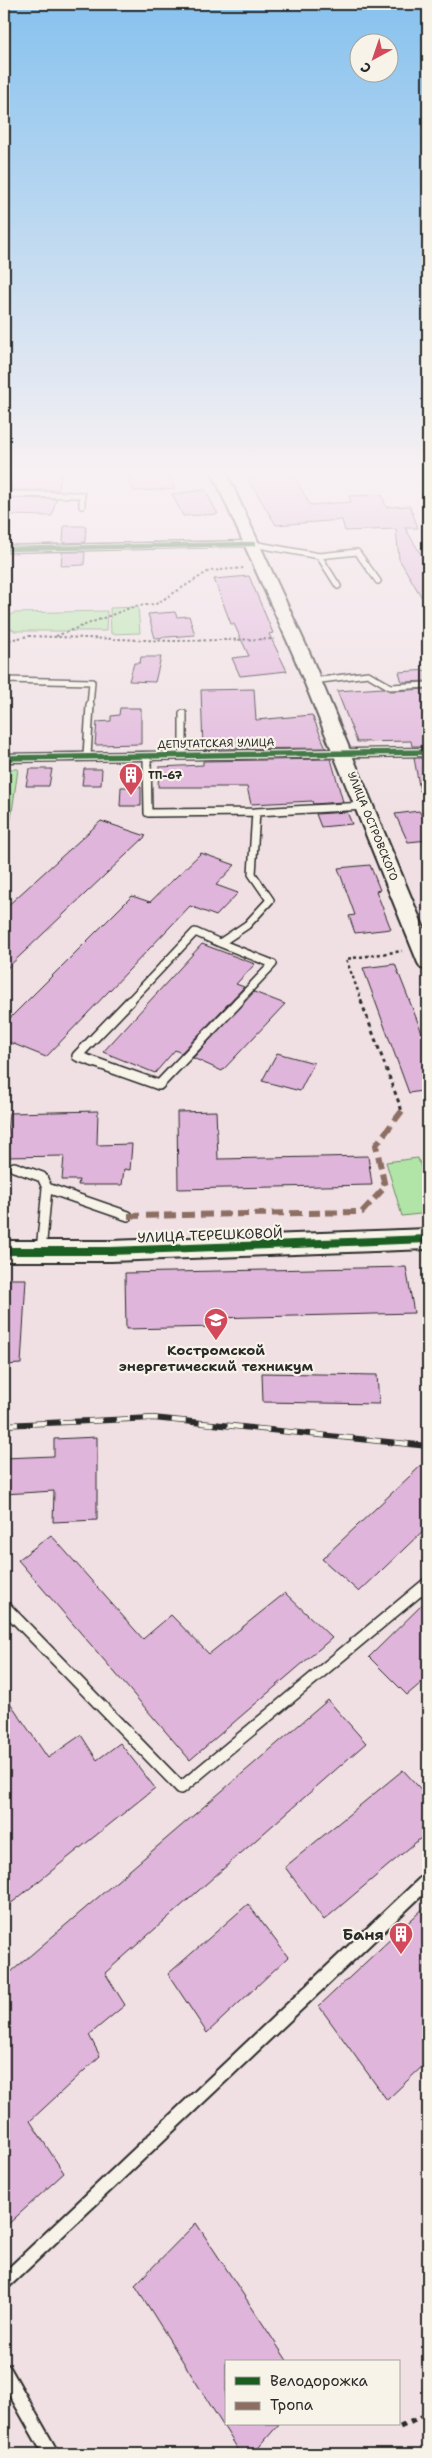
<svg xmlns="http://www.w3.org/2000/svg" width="432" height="2458" font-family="'Shantell Sans',sans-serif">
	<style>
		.green { fill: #b1e5a7; stroke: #6e8869 }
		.building { fill: #e0b5db; stroke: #2b2b2b }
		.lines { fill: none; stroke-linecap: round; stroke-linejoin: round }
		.lane-far4-casing { stroke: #2b2b2b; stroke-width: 8 }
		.lane-far3-casing { stroke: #2b2b2b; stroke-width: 10 }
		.lane-far2-casing { stroke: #2b2b2b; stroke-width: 12 }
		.lane-far1-casing { stroke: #2b2b2b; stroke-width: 14 }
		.lane-casing { stroke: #2b2b2b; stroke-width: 18 }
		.street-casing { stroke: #2b2b2b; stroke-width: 3 }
		.secondary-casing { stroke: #2b2b2b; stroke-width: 4 }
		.path-far3 { stroke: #2b2b2b; stroke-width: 2; stroke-dasharray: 2.5 2.5; stroke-linecap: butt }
		.path-far2 { stroke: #2b2b2b; stroke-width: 2.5; stroke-dasharray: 3 3; stroke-linecap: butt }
		.path-far1 { stroke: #2b2b2b; stroke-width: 3; stroke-dasharray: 4 4; stroke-linecap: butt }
		.path { stroke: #2b2b2b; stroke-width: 5; stroke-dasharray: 5.5 5.5; stroke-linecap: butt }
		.lane-far4 { stroke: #f7f3e8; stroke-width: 5 }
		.lane-far3 { stroke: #f7f3e8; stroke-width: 7 }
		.lane-far2 { stroke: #f7f3e8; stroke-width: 9 }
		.lane-far1 { stroke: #f7f3e8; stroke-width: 11 }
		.lane { stroke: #f7f3e8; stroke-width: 14 }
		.street { fill: #f7f3e8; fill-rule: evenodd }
		.secondary { fill: #f7f3e8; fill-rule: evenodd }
		.rail-casing { stroke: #2b2b2b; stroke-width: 6 }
		.rail { stroke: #f7f3e8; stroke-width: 4.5; stroke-dasharray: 14; stroke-linecap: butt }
		.quiet { stroke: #8d6e63; stroke-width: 6; stroke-dasharray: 12 6; stroke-linecap: butt }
		.cycleway-far2-casing { stroke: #f7f3e8; stroke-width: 6 }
		.cycleway-far1-casing { stroke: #f7f3e8; stroke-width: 8 }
		.cycleway-casing { stroke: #f7f3e8; stroke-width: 11 }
		.cycleway-far2 { stroke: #1b5e20; stroke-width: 4.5 }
		.cycleway-far1 { stroke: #1b5e20; stroke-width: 5.5 }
		.cycleway { stroke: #1b5e20; stroke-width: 8 }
		.labels { text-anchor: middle; stroke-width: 4.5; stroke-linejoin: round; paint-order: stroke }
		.far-street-label { font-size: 11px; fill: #2b2b2b; stroke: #f7f3e8 }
		.far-poi-label { font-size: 11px; font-weight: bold; fill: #2b2b2b; stroke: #f7f3e8; text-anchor: start }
		.street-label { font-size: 14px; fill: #2b2b2b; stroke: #f7f3e8 }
		.poi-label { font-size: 14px; font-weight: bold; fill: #2b2b2b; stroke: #f7f3e8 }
		.near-poi-label { font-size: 16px; font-weight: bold; fill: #2b2b2b; stroke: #f7f3e8; text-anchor: end }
	</style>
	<rect width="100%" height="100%" fill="#f0e0e4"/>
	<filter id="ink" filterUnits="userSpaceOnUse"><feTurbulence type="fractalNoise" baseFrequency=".02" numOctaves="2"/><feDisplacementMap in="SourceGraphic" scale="10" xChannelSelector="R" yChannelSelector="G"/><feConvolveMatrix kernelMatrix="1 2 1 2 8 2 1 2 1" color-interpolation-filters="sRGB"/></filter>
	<g filter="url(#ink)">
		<path class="green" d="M138,607l2,26 -29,1 -1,-26z
			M107,611l-1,20h-91l-10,-6 -1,-5 10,-7z
			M4,769h14l-7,50h-7z
			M418,1158l10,32v23l-26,3 -16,-54z"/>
		<path class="building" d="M4,472h58l-4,18h-47v-8l-7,-3z
			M125,472h42l8,17 -41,2z
			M266,472h26l18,33 41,-3 -2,-6 33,-1 4,12 24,-1 8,22h-13l23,38v42l-29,-49 -3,-30 -51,2 -3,-11 -66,5 -31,-51z
			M205,490l13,24 -35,2 -11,-22z
			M4,498h2l50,1 -4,17 -48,-1z
			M64,526h22l-1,16 -22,1z
			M62,552h23l-1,13 -23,1z
			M249,576l24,57 -4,1 18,37 -47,5 -8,-18 17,-2 -15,-32h-3l-17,-45z
			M175,612l2,5 12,-1 6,19 -40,3 -7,-24z
			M141,657h20l-6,25 -26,-1 5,-18h6z
			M428,670v11l-26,1 -3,-10z
			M383,688l7,3 38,-2v57h-16l-1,-5 -54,1 -20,-51z
			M254,689l2,31 56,-5 14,33 -123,1 -2,-59z
			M120,708h21v36l-46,1 2,-23 14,-1v-5l8,-1z
			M414,758h14v32l-8,1z
			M331,759l12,43 -30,2 -1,-3 -61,3 -4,-17h-89l1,-20 44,-2v-4z
			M29,769h23l-3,17h-23z
			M84,769h18l-1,16h-19z
			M121,787h20v19h-21z
			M419,811l9,15v14l-20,2 -13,-28z
			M347,812l5,12 -31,3 -5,-13z
			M101,821l45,15 -142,135v-62z
			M201,853l34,12 -19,20 22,8 -22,23 -26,-10 -144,151 -42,-17v-16l128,-128 18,6z
			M370,865l10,25 -4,1 15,38 -36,4 -6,-17 6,-1 -17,-47z
			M202,944l53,20 -19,20 8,3 -63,66 -6,-3 -20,23 -52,-21z
			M395,964l33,84v42l-19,3 -46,-125z
			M254,992l31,12 -63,67 -29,-13z
			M277,1053l37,10 -14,28 -38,-10z
			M98,1111l-1,34 35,-1 -2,26 -6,-1 -2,16h-44l1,-5h-17l2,-24 -59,1 4,-44z
			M216,1111l2,48 150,-3 4,29 -194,4 -1,-77z
			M406,1267l8,46 -200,5 1,9 -89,2 -1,-56z
			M4,1279h22l-5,85 -17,1z
			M262,1373l115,2 2,29 -116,-2z
			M97,1437v83l-44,2 1,-31 -50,3v-36l50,-2v-17z
			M428,1459v67l-69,66 -37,-33z
			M51,1535l92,104 28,-24 38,39 76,-61 47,45 -142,122 -172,-200z
			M428,1599v78l-21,18 -38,-38z
			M4,1694l44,64 33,-23 16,25 23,-17 35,45 -151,121z
			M328,1700l38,43 -261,230 20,32 -36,30 11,21 -70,65 34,52 -60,55v-250z
			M403,1770l25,27v35l-104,88 -39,-53z
			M248,1904l40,53 -81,76 -39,-59z
			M428,1904v157l-41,39 -68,-94z
			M196,2223l92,139h-62v62h53l-26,30h-12l-106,-169z"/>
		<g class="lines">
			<defs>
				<path id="lane-far4" d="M4,483h3l-1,11 76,1v11
					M253,544l66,12 38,-4 21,29
					M319,556l19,30
					M4,680l88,2 -2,24
					M313,681l55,-7 22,13 38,-2"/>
				<path id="lane-far3" d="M183,714v41
					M87,756l3,-51
					M147,756l1,57 108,-1 109,-6
					M220,943l53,21 -36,38
					M220,943l27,-18 23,-25 -18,-26 4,-62
					M129,1002l66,-70 25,11"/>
				<path id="lane-far2" d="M130,1001l-53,55 82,29 80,-84
					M14,1167l28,10 5,11 81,28
					M41,1251l6,-63"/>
				<path id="lane-far1" d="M4,1606l177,182 247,-205"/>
				<path id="lane" d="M4,2282l424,-402
					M4,2371l47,83"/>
				<path id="street" d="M253,541l4,1v4l-253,6v-6z
					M428,748v8l-424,6v-8z"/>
				<path id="secondary" d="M212,472h14l84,182 118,284v32l-7,-2 -3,-5 -125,-309z
					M428,1229v20l-317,12h-107v-20h107z"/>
			</defs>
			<use href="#lane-far4" class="lane-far4-casing"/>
			<use href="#lane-far3" class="lane-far3-casing"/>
			<use href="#lane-far2" class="lane-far2-casing"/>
			<use href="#lane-far1" class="lane-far1-casing"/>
			<use href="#lane" class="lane-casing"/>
			<use href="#street" class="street-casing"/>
			<use href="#secondary" class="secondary-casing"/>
			<path class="path-far3" d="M56,636l79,-30 21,-2 53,-33 35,-3
				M4,641l25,-5 144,5 102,-2"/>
			<path class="path-far2" d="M362,1002l-16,-43 56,-8"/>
			<path class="path-far1" d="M361,1001l41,110"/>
			<path class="path" d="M400,2427l28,-13"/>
			<use href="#lane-far4" class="lane-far4"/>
			<use href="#lane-far3" class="lane-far3"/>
			<use href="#lane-far2" class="lane-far2"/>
			<use href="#lane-far1" class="lane-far1"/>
			<use href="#lane" class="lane"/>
			<use href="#street" class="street"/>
			<use href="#secondary" class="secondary"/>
			<defs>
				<path id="rail" d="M4,1425l149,-7 275,28"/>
			</defs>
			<use href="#rail" class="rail-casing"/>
			<use href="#rail" class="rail"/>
			<path class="quiet" d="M128,1216l234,-4 23,-25 -9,-42 26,-34"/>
			<defs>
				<path id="cycleway-far2" d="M4,549l249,-5"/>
				<path id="cycleway-far1" d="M4,758l424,-6"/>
				<path id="cycleway" d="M4,1251h107l317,-12"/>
			</defs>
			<use href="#cycleway-far2" class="cycleway-far2-casing"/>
			<use href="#cycleway-far1" class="cycleway-far1-casing"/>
			<use href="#cycleway" class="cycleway-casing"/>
			<use href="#cycleway-far2" class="cycleway-far2"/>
			<use href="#cycleway-far1" class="cycleway-far1"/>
			<use href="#cycleway" class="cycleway"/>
		</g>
	</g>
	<linearGradient id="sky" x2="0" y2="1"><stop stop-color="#87c2ee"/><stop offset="0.58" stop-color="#f8f1f3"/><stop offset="1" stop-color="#f8f1f3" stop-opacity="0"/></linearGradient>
	<rect width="432" height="816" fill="url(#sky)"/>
	<defs>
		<symbol id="building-pin" viewBox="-11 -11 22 30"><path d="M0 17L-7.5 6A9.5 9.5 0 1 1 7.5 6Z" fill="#d1495b" stroke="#f7f3e8"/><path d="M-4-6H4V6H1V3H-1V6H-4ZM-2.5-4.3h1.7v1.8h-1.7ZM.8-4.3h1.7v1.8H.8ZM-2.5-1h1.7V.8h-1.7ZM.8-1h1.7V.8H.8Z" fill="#fff"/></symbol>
		<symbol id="university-pin" viewBox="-11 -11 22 30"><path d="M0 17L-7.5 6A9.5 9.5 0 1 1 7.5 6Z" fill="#d1495b" stroke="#f7f3e8"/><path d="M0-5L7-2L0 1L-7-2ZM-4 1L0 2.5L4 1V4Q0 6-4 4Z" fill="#fff"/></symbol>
	</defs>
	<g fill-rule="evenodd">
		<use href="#building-pin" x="117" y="761" width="28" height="38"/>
		<use href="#university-pin" x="202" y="1306" width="28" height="38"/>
		<use href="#building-pin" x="387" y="1920" width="28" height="38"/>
	</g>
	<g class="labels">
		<g class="far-street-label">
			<text transform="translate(216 743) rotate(-1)" y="4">ДЕПУТАТСКАЯ УЛИЦА</text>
			<text transform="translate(373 826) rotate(68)" y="4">УЛИЦА ОСТРОВСКОГО</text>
		</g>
		<g class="far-poi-label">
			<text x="148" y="779">ТП-67</text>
		</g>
		<g class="street-label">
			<text transform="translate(210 1235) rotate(-2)" y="5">УЛИЦА ТЕРЕШКОВОЙ</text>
		</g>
		<g class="poi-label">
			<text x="216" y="1355">Костромской<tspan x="216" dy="16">энергетический техникум</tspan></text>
		</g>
		<g class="near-poi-label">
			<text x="384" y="1940">Баня</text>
		</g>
	</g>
	<rect width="432" height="2458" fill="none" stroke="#f7f3e8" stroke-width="20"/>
	<rect x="10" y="10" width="412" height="2438" fill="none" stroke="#2b2b2b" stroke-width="2" filter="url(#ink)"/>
	<rect x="225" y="2360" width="175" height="65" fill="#f7f3e8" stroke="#a5a39c"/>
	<rect x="235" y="2377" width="25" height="8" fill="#1b5e20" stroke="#a5a39c"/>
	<text x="270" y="2386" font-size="15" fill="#2b2b2b">Велодорожка</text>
	<rect x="235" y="2402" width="25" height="8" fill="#8d6e63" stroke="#a5a39c"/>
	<text x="270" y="2410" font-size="15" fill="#2b2b2b">Тропа</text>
	<g transform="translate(374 58) rotate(220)"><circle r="24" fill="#f7f3e8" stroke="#a5a39c"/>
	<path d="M0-4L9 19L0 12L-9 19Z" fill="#d1495b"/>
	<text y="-8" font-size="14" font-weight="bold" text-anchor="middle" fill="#2b2b2b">С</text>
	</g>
</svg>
